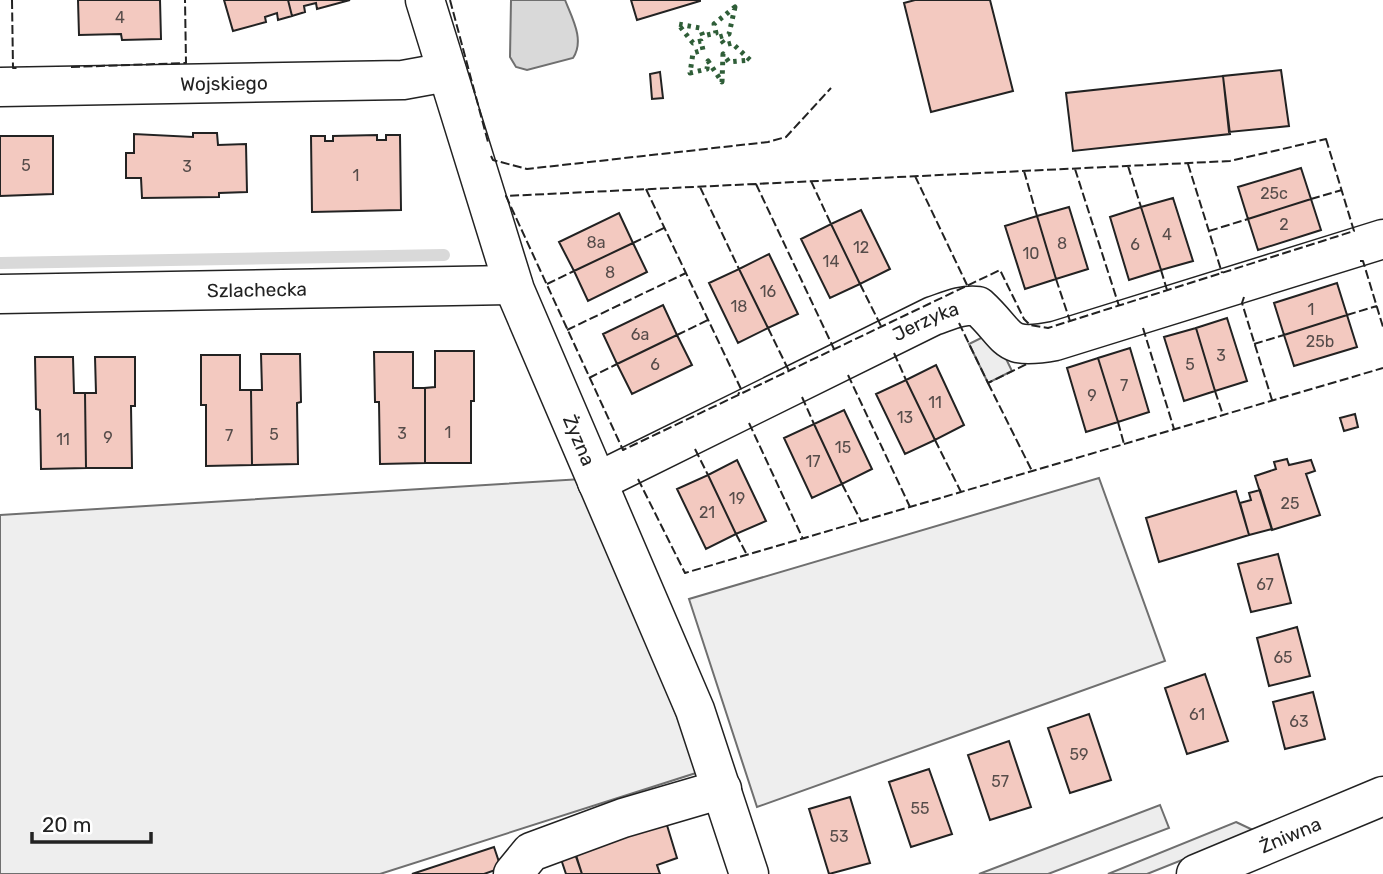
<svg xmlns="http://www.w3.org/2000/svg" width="1383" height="874" font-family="Rubik,sans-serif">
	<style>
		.green { fill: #eee; stroke: #6f6f6f; stroke-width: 2 }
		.parking { fill: #ededed; stroke: #6f6f6f; stroke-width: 2 }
		.water { fill: #d9d9d9; stroke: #6f6f6f; stroke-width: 2 }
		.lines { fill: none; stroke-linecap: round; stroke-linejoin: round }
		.stream { stroke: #d9d9d9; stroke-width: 12 }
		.building { fill: #f3c9c0; stroke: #222; stroke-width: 2 }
		.minor-casing { stroke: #222; stroke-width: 41 }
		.minor { stroke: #fff; stroke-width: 38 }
		.hedge { stroke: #2f5e38; stroke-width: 5; stroke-dasharray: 3.5 5; stroke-linecap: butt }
		.fence { stroke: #222; stroke-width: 2; stroke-dasharray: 9 3.5; stroke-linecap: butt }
		.labels { text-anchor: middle; stroke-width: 5; stroke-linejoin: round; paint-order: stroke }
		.number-label { font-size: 16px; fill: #564c4a }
		.street-label { font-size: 19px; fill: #222; stroke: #fff }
	</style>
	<rect width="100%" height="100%" fill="#fff"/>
	<path class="green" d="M1099,478l66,183 -408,146 -68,-208z
		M582,479l117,293 -319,102h-380v-359z"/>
	<path class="parking" d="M993,332l19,39 -24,12 -19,-39z
		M1160,805l9,23 -121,46h-69z
		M1236,822l19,9 -108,43h-39z"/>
	<path class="water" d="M511,0h54c7,18 20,40 8,58l-46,12 -11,-3 -6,-10z"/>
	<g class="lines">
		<path class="stream" d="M0,263l444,-8"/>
	</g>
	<path class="building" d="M78,0h82l1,39 -39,1 -1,-6 -42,1z
		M224,0h64l4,16 -14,4 -1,-7 -12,4 1,5 -33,9z
		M288,0h62l-33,9 -1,-6 -12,3 1,6 -13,4z
		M631,0h69v1l-63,19z
		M915,0h75l23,91 -82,21 -27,-109z
		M1281,70l8,56 -60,6 -6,-56z
		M660,72l3,26 -11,1 -2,-25z
		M1223,76l7,58 -157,17 -7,-58z
		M193,133h24l1,12 28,-1 1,48 -28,1v4l-77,1 -1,-20h-15v-25h8v-19l59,3z
		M377,135v5h9v-5h14l1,75 -89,2 -1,-76h14v5h8v-5z
		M0,136h53v58l-53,2z
		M1301,168l10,31 -63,20 -10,-32z
		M1173,198l20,63 -32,9 -20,-63z
		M1311,199l10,31 -63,20 -10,-31z
		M1069,207l19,62 -32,10 -19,-63z
		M1141,207l20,63 -32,10 -19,-63z
		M861,210l29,59 -30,15 -29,-60z
		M619,213l14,30 -59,28 -15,-29z
		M1037,216l19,63 -31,10 -20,-63z
		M831,224l29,60 -30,14 -29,-59z
		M633,243l14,29 -59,29 -14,-30z
		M769,254l29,60 -30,14 -29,-59z
		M739,269l29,59 -30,15 -29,-60z
		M1337,283l10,32 -63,20 -10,-32z
		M663,305l14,30 -60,29 -14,-30z
		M1347,315l10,32 -63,19 -10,-31z
		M1227,318l20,63 -32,10 -19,-63z
		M1196,328l19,63 -31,10 -20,-64z
		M677,335l15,30 -60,29 -15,-30z
		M1130,348l19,64 -31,10 -20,-64z
		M435,351h39v50h-3v62h-46v-75l10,-1z
		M374,352h39v36h12v75l-45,1 -1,-62h-4z
		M261,354h39l1,48 -4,1 1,61 -46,1 -1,-75h11z
		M201,355h39v35h11l1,75 -46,1v-61h-5z
		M35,357h38l1,36h11l1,75 -45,1 -1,-59 -4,-1z
		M95,357h40v49h-4l1,62h-46l-1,-75h11z
		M1098,358l20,64 -32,10 -19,-64z
		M936,365l28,60 -29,15 -29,-60z
		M906,380l29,60 -30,14 -29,-60z
		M844,410l28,59 -30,15 -28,-60z
		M1355,414l3,13 -14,4 -4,-13z
		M814,424l28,60 -30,14 -28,-60z
		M1287,459l2,6 22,-5 4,11 -9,3 14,41 -48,15 -17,-54 21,-7 -2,-7z
		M737,460l29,61 -30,13 -28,-59z
		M708,475l28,59 -30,15 -29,-60z
		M1260,490l12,39 -23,6 -9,-32 11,-3 -2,-7z
		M1236,491l13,44 -90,27 -13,-44z
		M1278,554l13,49 -40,9 -13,-48z
		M1297,627l13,49 -41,10 -12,-48z
		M1205,674l23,67 -41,13 -22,-66z
		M1313,692l12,47 -40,10 -12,-47z
		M1089,714l22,66 -41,13 -22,-65z
		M1009,741l22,66 -41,13 -22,-65z
		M929,769l23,65 -41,13 -22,-65z
		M850,797l20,66 -41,11 -20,-65z
		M666,822l11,36 -20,7 3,9h-78l-8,-23z
		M494,847l7,21 -17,6h-72z
		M575,852l7,22h-16l-6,-18z"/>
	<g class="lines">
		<defs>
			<g id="minor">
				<path id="s1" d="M425,0l90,290 180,420 54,164"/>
				<path id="s2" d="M0,87l403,-7 44,-8"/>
				<path id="s3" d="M0,294l513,-9"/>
				<path id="s4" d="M597,482l336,-166c15,-5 29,-12 45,-10 34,31 24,45 77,35l328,-102"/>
				<path d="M513,874l18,-22 92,-34 99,-29"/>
				<path id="s5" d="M1196,874l187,-78"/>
			</g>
		</defs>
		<use href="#minor" class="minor-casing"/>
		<use href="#minor" class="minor"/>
		<path class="hedge" d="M735,7l-6,27 -10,3 6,8 7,-2 18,17 -21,2 -6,-8 -1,28 -14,-21 -1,8 -17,4 3,-20 10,-3 -2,-9 -8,2 -15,-19 22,4 3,8 13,-3 -2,-9z"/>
		<path class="fence" d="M12,0l1,68h5
			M450,0l38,142
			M71,67l115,-4 -1,-63
			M1326,139l28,92 -306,97 -18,-3 -6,-6 -24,-49 -377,180 -117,-254 724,-35z
			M491,156l2,4 34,9 241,-27 18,-5 45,-49
			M1188,164l34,109
			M1128,166l13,41
			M1075,169l44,137
			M1024,171l13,45
			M915,176l52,109
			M811,181l20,43
			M756,184l78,165
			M700,187l39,82
			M646,189l95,200 -3,6
			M1311,199l31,-9
			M1209,231l39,-12
			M633,243l31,-15
			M1360,261h3l20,66
			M1161,270l6,20
			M1056,279l14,42
			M547,284l27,-13
			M860,284l21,42
			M1244,297l-2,6 30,97
			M1347,315l30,-9
			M959,323l29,60 41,-20
			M768,328l21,43
			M1143,328l31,101
			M567,330l119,-57
			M677,335l31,-15
			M1254,344l30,-9
			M894,353l12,27
			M848,375l62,132
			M589,378l28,-14
			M988,383l44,88
			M1215,391l8,24
			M802,397l12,27
			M1118,422l6,22
			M749,423l54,116
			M935,440l26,52
			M695,449l13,26
			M638,479l47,94 698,-205
			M842,484l19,37
			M736,534l11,21"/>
	</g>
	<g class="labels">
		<g class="number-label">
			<text x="120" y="23">4</text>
			<text x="26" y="171">5</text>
			<text x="187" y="172">3</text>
			<text x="356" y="181">1</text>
			<text x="1274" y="199">25c</text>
			<text x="1284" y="230">2</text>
			<text x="1167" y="240">4</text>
			<text x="596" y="248">8a</text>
			<text x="1062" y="249">8</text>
			<text x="1135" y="250">6</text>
			<text x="861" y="253">12</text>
			<text x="1031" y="259">10</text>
			<text x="831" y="267">14</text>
			<text x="610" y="278">8</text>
			<text x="768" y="297">16</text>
			<text x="739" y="312">18</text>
			<text x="1311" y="315">1</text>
			<text x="640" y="340">6a</text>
			<text x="1320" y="347">25b</text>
			<text x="1221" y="361">3</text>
			<text x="655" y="370">6</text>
			<text x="1190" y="370">5</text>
			<text x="1124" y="391">7</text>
			<text x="1092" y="401">9</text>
			<text x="935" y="408">11</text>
			<text x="905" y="423">13</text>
			<text x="448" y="438">1</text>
			<text x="402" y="439">3</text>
			<text x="274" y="440">5</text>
			<text x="229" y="441">7</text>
			<text x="108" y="443">9</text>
			<text x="63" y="445">11</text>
			<text x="843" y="453">15</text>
			<text x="813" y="467">17</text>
			<text x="737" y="504">19</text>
			<text x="1290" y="509">25</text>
			<text x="707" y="518">21</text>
			<text x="1265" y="590">67</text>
			<text x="1283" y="663">65</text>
			<text x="1197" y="720">61</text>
			<text x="1299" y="727">63</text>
			<text x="1079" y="760">59</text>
			<text x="1000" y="787">57</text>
			<text x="920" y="814">55</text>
			<text x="839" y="842">53</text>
		</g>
		<g class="street-label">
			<text dy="7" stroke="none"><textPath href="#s2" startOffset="224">Wojskiego</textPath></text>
			<text dy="7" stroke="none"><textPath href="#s3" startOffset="257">Szlachecka</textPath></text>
			<text dy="7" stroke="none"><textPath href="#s4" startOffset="366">Jerzyka</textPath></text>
			<text dy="7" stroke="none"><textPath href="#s1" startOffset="467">Żyzna</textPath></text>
			<text dy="7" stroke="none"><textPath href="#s5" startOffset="102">Żniwna</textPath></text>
		</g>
	</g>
	<path d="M32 832v10h119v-10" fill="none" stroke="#222222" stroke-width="3.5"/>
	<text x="42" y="832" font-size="21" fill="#222222" stroke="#ffffff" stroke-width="5" paint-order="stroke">20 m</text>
</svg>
